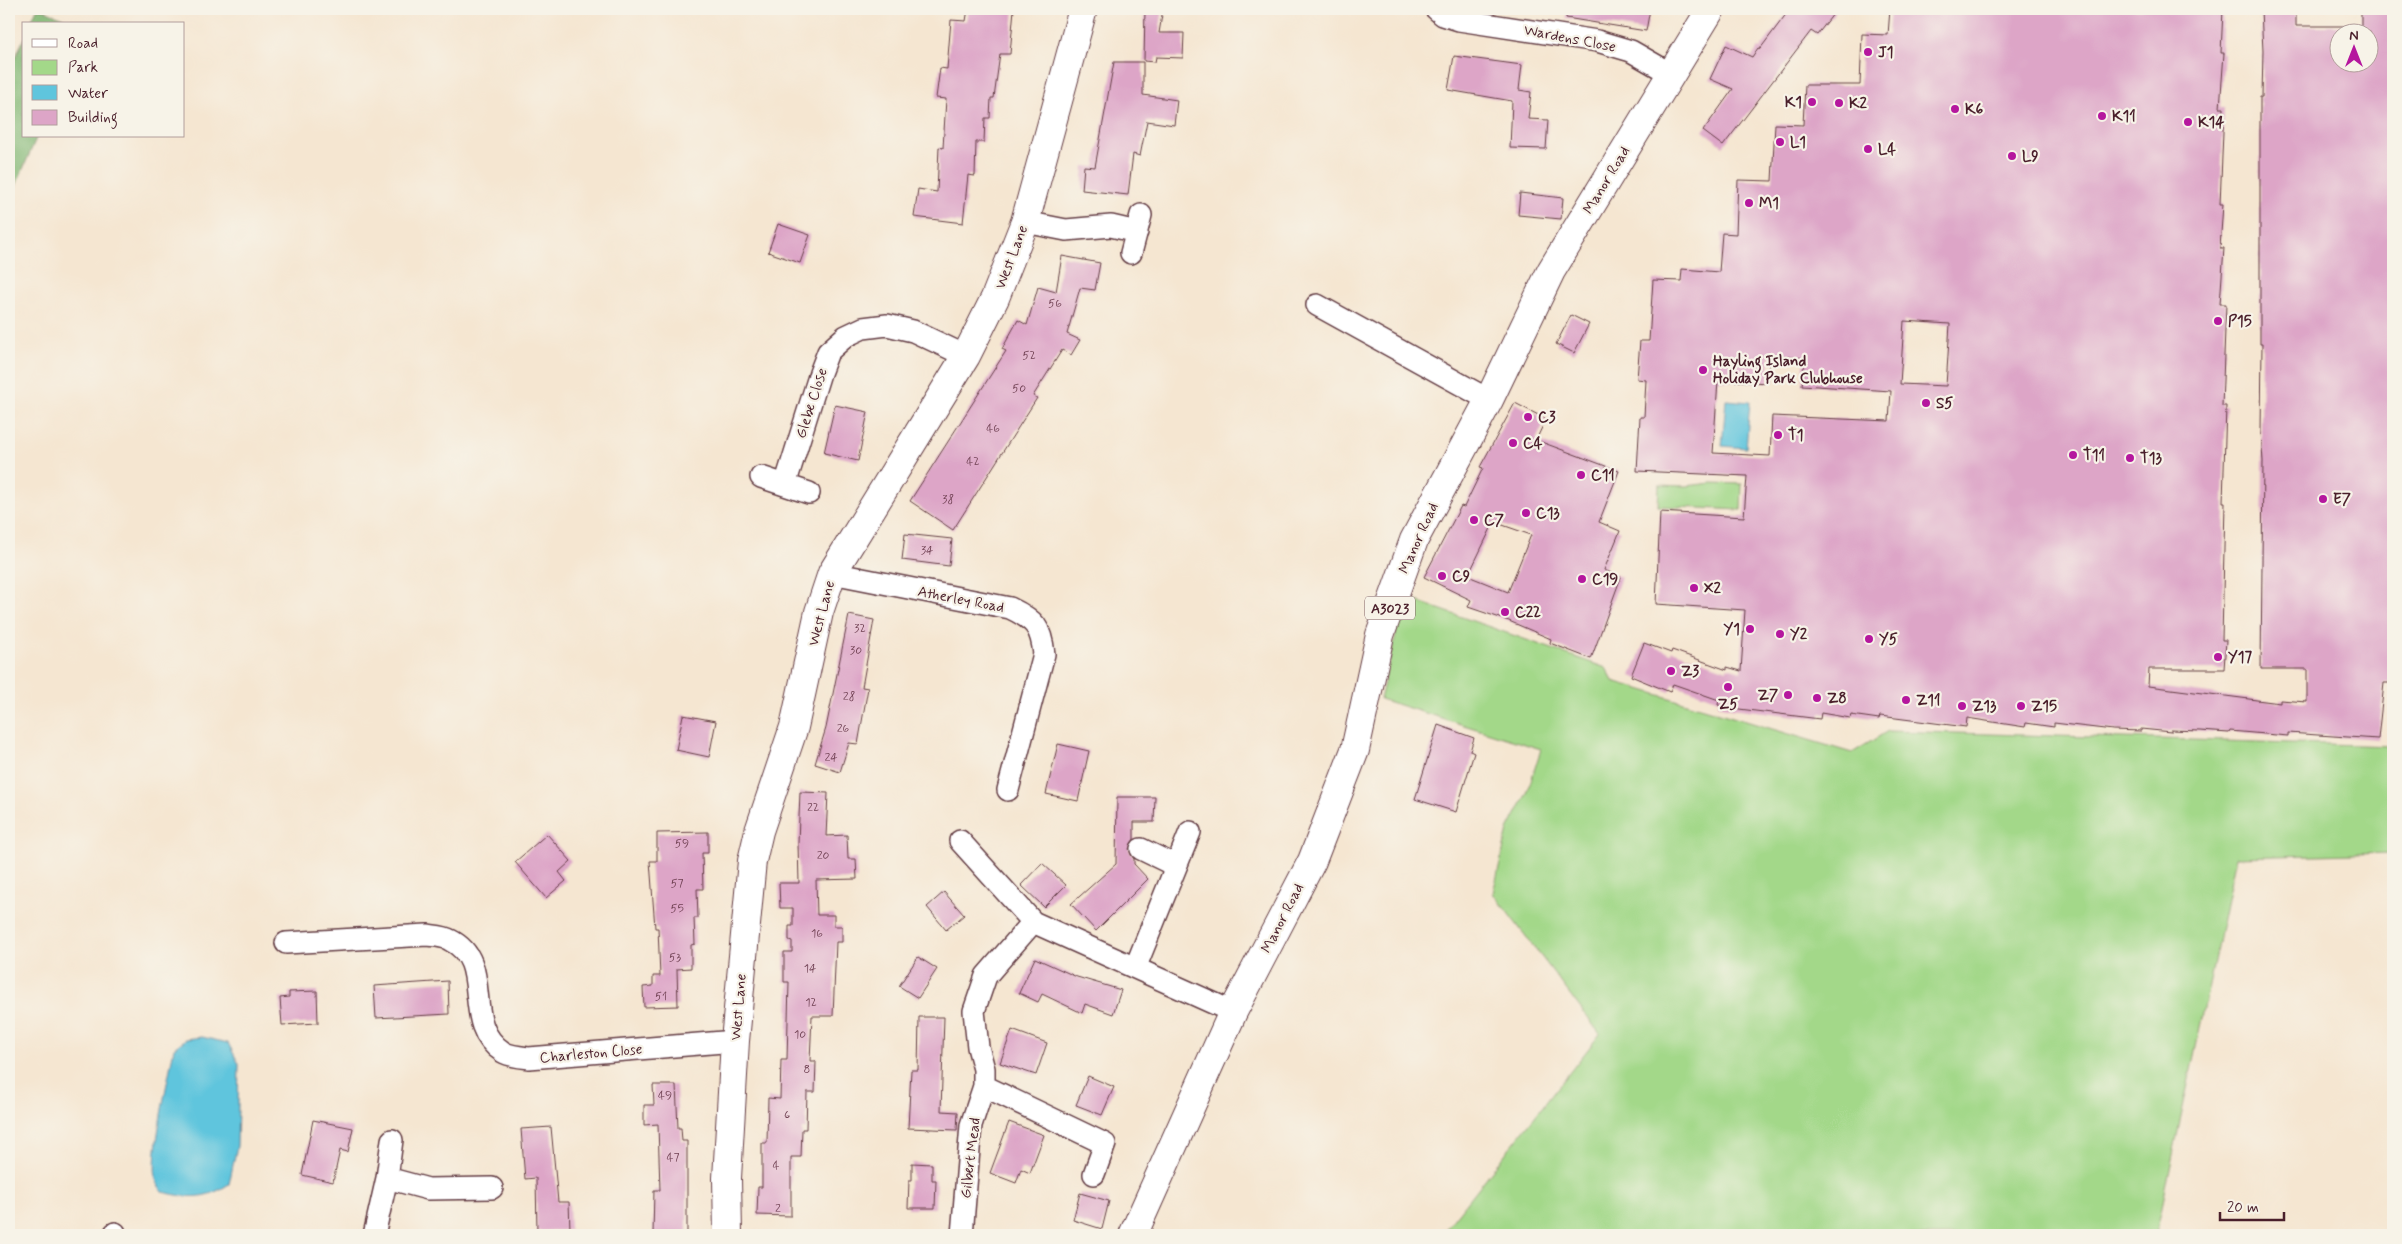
<svg xmlns="http://www.w3.org/2000/svg" width="2402" height="1244" font-family="Mynerve,sans-serif">
	<style>
		.green { fill: #a3d889; stroke: #767c5a }
		.forest { fill: #82b875; stroke: #666c50 }
		.water { fill: #5fc5dd; stroke: #547284 }
		.building { fill: #dda5c7; fill-rule: evenodd }
		.lines { fill: none; stroke-linecap: round; stroke-linejoin: round }
		.street-casing { stroke: #643d44; stroke-width: 24 }
		.secondary-casing { stroke: #643d44; stroke-width: 30 }
		.primary-casing { stroke: #643d44; stroke-width: 30 }
		.street { stroke: #fff; stroke-width: 21 }
		.secondary { stroke: #fff; stroke-width: 28 }
		.primary { stroke: #fff; stroke-width: 28 }
		.poi-dot { fill: #b5179e; stroke: #f7f3e8; stroke-width: 2 }
		.labels { text-anchor: middle; stroke-width: 4.5; stroke-linejoin: round; paint-order: stroke }
		.number-label { font-size: 12px; fill: #6f4052 }
		.shield { fill: #f7f3e8; stroke: #7e5f64; stroke-width: 1 }
		.shield-label { font-size: 14px; font-weight: bold; fill: #4a1f2b }
		.street-label { font-size: 15px; fill: #4a1f2b; stroke: #f7f3e8 }
		.poi-label { font-size: 15px; font-weight: bold; fill: #4a1f2b; stroke: #f7f3e8; text-anchor: start }
	</style>
	<rect width="100%" height="100%" fill="#f7f3e8"/>
	<filter id="ink" filterUnits="userSpaceOnUse"><feTurbulence type="fractalNoise" baseFrequency=".02" numOctaves="2"/><feDisplacementMap in="SourceGraphic" scale="10" xChannelSelector="R" yChannelSelector="G"/><feConvolveMatrix kernelMatrix="1 2 1 2 8 2 1 2 1" color-interpolation-filters="sRGB"/></filter>
	<filter id="wash" filterUnits="userSpaceOnUse"><feTurbulence type="fractalNoise" baseFrequency=".0096" numOctaves="4" result="noise"/><feDisplacementMap in="SourceGraphic" scale="20" xChannelSelector="R" yChannelSelector="G"/><feGaussianBlur stdDeviation="1.12" result="paint"/><feColorMatrix in="noise" values="0 0 0 0 0 0 0 0 0 0 0 0 0 0 0 0 0 1.4 0 .05"/><feComposite in="paint" operator="in"/></filter>
	<g filter="url(#wash)">
		<rect width="100%" height="100%" fill="#f5e6d1"/>
		<path class="green" d="M1712,483l30,1 -1,26 -83,-4 1,-21 27,1z
			M1402,596l204,72 7,13 239,72 36,-22 505,15v107l-157,4 -80,378h-715l159,-201 -107,-141 15,-63 19,-37 14,-44 -161,-50 16,-64z"/>
		<path class="forest" d="M37,9h6l33,15h-46z
			M24,38v98h13l-28,66v-130z"/>
		<path class="water" d="M1726,400l24,2 -4,46 -24,-2z
			M202,1037l26,6 11,21 -2,82 -8,38c-22,15 -39,15 -66,8 -2,-3 -5,-6 -6,-10 -8,-24 12,-105 17,-134l12,-9z"/>
		<g id="blocks">
			<path class="building" d="M968,9h46l-4,45h-10l-6,44h-3l-1,20h-5l-1,24h-8l-1,34 -7,-1 -5,48 -49,-6 4,-28 19,3 2,-45 4,1 3,-49 -10,-1 4,-30 7,1 4,-49 15,1z
				M1145,9h18l-4,24h25l-1,25 -27,-1 -1,5 -11,-1z
				M1567,9h83l-4,22 -80,-13z
				M1790,9h47l-20,26 -6,-4 -88,115 -20,-15 30,-42 -23,-10 16,-34 26,12 6,-9 2,1z
				M1890,9h333l-2,44h3l-4,55h4l-4,96h3l-3,44h4l-4,56h6l-4,102h4l-3,96h2l-3,138h4l-2,29h-75l-1,17 132,17v-3l27,2v-33h-46l2,-208 -2,-30 1,-87h-2v-247h2l1,-46 -2,-41 35,-1v17h65v-17h32v674h-9l-6,56 -90,-6v3l-58,-5 -1,2 -29,-2 -29,-1v2l-30,-3v2l-28,-1 -59,-7v4l-28,-4 -1,4 -58,-9 -1,9 -86,-11 -1,3 -28,-4 -1,3 -29,-5 -1,6 -89,-11 -13,-3 1,-5 -46,-16 -3,8 -39,-16 13,-33 27,10 1,-3 55,20v-3l14,4 4,-61 -89,-6 4,-92 84,5 3,-41 -110,-5 3,-54h4l2,-37 -9,-1 3,-38h9l4,-61 28,1 1,-12 37,3 3,-39 14,1 2,-54 34,1 3,-57 28,1 2,-40h55l2,-51 26,1zM2340,32h30v30h-30zM1904,321l46,3 -4,62 -46,-2zM1770,356l35,2 -3,27 89,6 -2,30 -117,-5 -2,40 -57,-3 5,-73 50,3z
				M1454,56l68,9 -3,25 12,2 -3,27 20,1 -2,29 -36,-1 2,-47 -64,-11z
				M1114,62h29v33l34,5 -3,25 -27,-4 -7,35 -7,-2 -5,41 -46,-5 2,-24 11,1z
				M1520,193l43,5 -2,21 -43,-4z
				M778,224l32,11 -10,28 -32,-11z
				M1062,256l38,7 -5,27 -15,-2 -13,46 13,6 -9,15 -9,-5 -29,46 4,2 -84,132 -43,-29 96,-150 -4,-2 16,-29 9,5 11,-38 18,5z
				M1571,315l18,9 -15,29 -18,-9z
				M1515,403l31,16 -10,21 83,31 -20,51 21,9 -16,39 17,7 -30,82 -41,-16 1,-4 -42,-18 -41,-14 3,-7 -47,-23 37,-71 3,1 19,-39 -3,-1zM1494,522l37,13 -23,57 -40,-16z
				M835,405l33,7 -10,49 -34,-8z
				M905,534l47,5 -3,27 -47,-6z
				M849,615l25,5 -12,67 6,1 -10,56 -9,-1 -9,29 -25,-8 11,-36z
				M683,715l33,6 -7,36 -33,-7z
				M1438,725l36,13 -4,13 4,2 -18,59 -41,-13z
				M1058,744l31,7 -11,50 -32,-7z
				M800,792l28,1 -2,43 21,-1 1,24h8l1,20 -41,1 1,35h17v11h8v16h-6l-3,74h-21l-2,45h6l-1,31h-8l-1,37h-4l-1,28h-10v59l-34,-1 1,-28h4v-44h5l1,-45 12,1 1,-39h6l2,-78h-5v-30h8v-11l-3,-1v-14h4v-18h-13l-1,-25h20l-1,-40z
				M1117,797h38l-1,25h-20v17l-5,10 5,10v5l14,15 -52,52 -25,-27 45,-40z
				M708,832v21h-6l1,36h-6l1,29h-4l1,26 -4,1v23l-14,1 1,37 -34,1 -1,-20 10,-1v-10h7l-2,-48h-3l-5,-67h7v-28z
				M547,834l24,27 -12,11 7,9 -20,17 -31,-36z
				M1042,863l24,22 -22,22 -23,-22z
				M944,892l20,23 -18,15 -19,-23z
				M918,957l19,12 -19,29 -19,-12z
				M1035,958l42,19 44,13 -8,24 -28,-10 -3,9 -40,-19 -4,8 -19,-9z
				M448,981l1,33 -73,4 -2,-32z
				M317,991l1,32 -36,2 -2,-27 9,-1v-5z
				M919,1017h25l-3,94 17,1 -1,18 -49,-2 3,-58h7z
				M1012,1030l35,13 -11,32 -36,-12z
				M1088,1076l26,11 -12,28 -26,-10z
				M653,1085h23l2,43h3l1,13h5v94h-34l1,-45h6l-2,-66 -14,1v-20h10z
				M313,1120l40,8 -5,24 -8,-2 -7,32 -31,-7z
				M1009,1122l35,13 -14,38 -9,-4 -5,14 -26,-10z
				M551,1127l7,75h11l1,28 -33,1 -1,-53 -11,1 -4,-50z
				M912,1163l20,1v16h4l-1,28h-27l1,-28h3z
				M1080,1193l29,8 -7,28 -29,-9z"/>
		</g>
	</g>
	<g filter="url(#ink)">
		<use href="#blocks" fill-opacity="0" stroke="#643d44" stroke-width="1"/>
		<g class="lines">
			<defs>
				<path id="street" d="M1436,9l7,6 16,5 138,21 34,10 40,23
					M1025,222l41,8 45,-4 26,6
					M1131,253l10,-38
					M1317,305l172,95
					M761,477l48,16
					M785,485l35,-112 8,-21 18,-16 17,-8 24,-3 26,6 53,25
					M832,573l178,35c25,12 31,19 34,46l-36,136
					M960,841l73,81 200,90
					M1141,849l35,17
					M286,943l141,-8c7,1 17,1 23,5 46,23 9,83 53,112 6,4 18,5 26,6l206,-17
					M1136,966l54,-134
					M984,1086l121,58 -11,30
					M387,1178l5,-38
					M115,1235v-2
					M374,1235l13,-57 41,11 64,-1
					M962,1235l9,-110 13,-39v-17l-6,-22 -4,-36 12,-35 47,-54"/>
				<path id="secondary" d="M728,1235l-1,-57 8,-137 17,-180 7,-30 35,-104 25,-115 13,-39 134,-217 29,-58 30,-76 58,-213"/>
				<path id="primary" d="M1133,1235l100,-223 79,-151 43,-111 25,-115 34,-95 75,-140 62,-129 160,-262"/>
			</defs>
			<use href="#street" class="street-casing"/>
			<use href="#secondary" class="secondary-casing"/>
			<use href="#primary" class="primary-casing"/>
			<use href="#street" class="street"/>
			<use href="#secondary" class="secondary"/>
			<use href="#primary" class="primary"/>
		</g>
	</g>
	<g class="poi-dot">
		<circle cx="1868" cy="52" r="5"/>
		<circle cx="1812" cy="102" r="5"/>
		<circle cx="1839" cy="103" r="5"/>
		<circle cx="1955" cy="109" r="5"/>
		<circle cx="2102" cy="116" r="5"/>
		<circle cx="2188" cy="122" r="5"/>
		<circle cx="1780" cy="142" r="5"/>
		<circle cx="1868" cy="149" r="5"/>
		<circle cx="2012" cy="156" r="5"/>
		<circle cx="1749" cy="203" r="5"/>
		<circle cx="2218" cy="321" r="5"/>
		<circle cx="1703" cy="370" r="5"/>
		<circle cx="1926" cy="403" r="5"/>
		<circle cx="1528" cy="417" r="5"/>
		<circle cx="1778" cy="435" r="5"/>
		<circle cx="1513" cy="443" r="5"/>
		<circle cx="2073" cy="455" r="5"/>
		<circle cx="2130" cy="458" r="5"/>
		<circle cx="1581" cy="475" r="5"/>
		<circle cx="2323" cy="499" r="5"/>
		<circle cx="1526" cy="513" r="5"/>
		<circle cx="1474" cy="520" r="5"/>
		<circle cx="1442" cy="576" r="5"/>
		<circle cx="1582" cy="579" r="5"/>
		<circle cx="1694" cy="588" r="5"/>
		<circle cx="1505" cy="612" r="5"/>
		<circle cx="1750" cy="629" r="5"/>
		<circle cx="1780" cy="634" r="5"/>
		<circle cx="1869" cy="639" r="5"/>
		<circle cx="2218" cy="657" r="5"/>
		<circle cx="1671" cy="671" r="5"/>
		<circle cx="1728" cy="687" r="5"/>
		<circle cx="1788" cy="695" r="5"/>
		<circle cx="1817" cy="698" r="5"/>
		<circle cx="1906" cy="700" r="5"/>
		<circle cx="1962" cy="706" r="5"/>
		<circle cx="2021" cy="706" r="5"/>
	</g>
	<g class="labels">
		<g class="number-label">
			<text x="1055" y="307">56</text>
			<text x="1029" y="359">52</text>
			<text x="1019" y="392">50</text>
			<text x="993" y="432">46</text>
			<text x="973" y="465">42</text>
			<text x="948" y="503">38</text>
			<text x="927" y="554">34</text>
			<text x="860" y="632">32</text>
			<text x="856" y="654">30</text>
			<text x="849" y="700">28</text>
			<text x="843" y="732">26</text>
			<text x="831" y="761">24</text>
			<text x="813" y="811">22</text>
			<text x="682" y="847">59</text>
			<text x="823" y="859">20</text>
			<text x="677" y="887">57</text>
			<text x="677" y="912">55</text>
			<text x="817" y="937">16</text>
			<text x="675" y="961">53</text>
			<text x="810" y="972">14</text>
			<text x="661" y="1000">51</text>
			<text x="811" y="1006">12</text>
			<text x="800" y="1038">10</text>
			<text x="807" y="1073">8</text>
			<text x="665" y="1099">49</text>
			<text x="787" y="1118">6</text>
			<text x="673" y="1161">47</text>
			<text x="776" y="1169">4</text>
			<text x="778" y="1212">2</text>
		</g>
		<rect class="shield" x="1365" y="596.5" width="50" height="23" rx="4"/>
		<g class="shield-label">
			<text x="1390" y="613">A3023</text>
		</g>
		<g class="street-label">
			<text transform="translate(1570 38) rotate(11)" y="5">Wardens Close</text>
			<text transform="translate(1606 180) rotate(-59)" y="5">Manor Road</text>
			<text transform="translate(1011 257) rotate(-69)" y="5">West Lane</text>
			<text transform="translate(811 403) rotate(-72)" y="5">Glebe Close</text>
			<text transform="translate(1418 538) rotate(-66)" y="5">Manor Road</text>
			<text transform="translate(961 599) rotate(11)" y="5">Atherley Road</text>
			<text transform="translate(821 613) rotate(-75)" y="5">West Lane</text>
			<text transform="translate(1282 918) rotate(-63)" y="5">Manor Road</text>
			<text transform="translate(738 1007) rotate(-85)" y="5">West Lane</text>
			<text transform="translate(591 1053) rotate(-5)" y="5">Charleston Close</text>
			<text transform="translate(970 1158) rotate(-83)" y="5">Gilbert Mead</text>
		</g>
		<g class="poi-label">
			<text x="1878" y="57">J1</text>
			<text x="1802" y="107" text-anchor="end">K1</text>
			<text x="1849" y="108">K2</text>
			<text x="1965" y="114">K6</text>
			<text x="2112" y="121">K11</text>
			<text x="2198" y="127">K14</text>
			<text x="1790" y="147">L1</text>
			<text x="1878" y="154">L4</text>
			<text x="2022" y="161">L9</text>
			<text x="1759" y="208">M1</text>
			<text x="2228" y="326">P15</text>
			<text x="1713" y="366">Hayling Island<tspan x="1713" dy="17">Holiday Park Clubhouse</tspan></text>
			<text x="1936" y="408">S5</text>
			<text x="1538" y="422">C3</text>
			<text x="1788" y="440">T1</text>
			<text x="1523" y="448">C4</text>
			<text x="2083" y="460">T11</text>
			<text x="2140" y="463">T13</text>
			<text x="1591" y="480">C11</text>
			<text x="2333" y="504">E7</text>
			<text x="1536" y="518">C13</text>
			<text x="1484" y="525">C7</text>
			<text x="1452" y="581">C9</text>
			<text x="1592" y="584">C19</text>
			<text x="1704" y="593">X2</text>
			<text x="1515" y="617">C22</text>
			<text x="1740" y="634" text-anchor="end">Y1</text>
			<text x="1790" y="639">Y2</text>
			<text x="1879" y="644">Y5</text>
			<text x="2228" y="662">Y17</text>
			<text x="1681" y="676">Z3</text>
			<text x="1778" y="700" text-anchor="end">Z7</text>
			<text x="1827" y="703">Z8</text>
			<text x="1916" y="705">Z11</text>
			<text x="1728" y="709" text-anchor="middle">Z5</text>
			<text x="1972" y="711">Z13</text>
			<text x="2031" y="711">Z15</text>
		</g>
	</g>
	<rect width="2402" height="1244" fill="none" stroke="#f7f3e8" stroke-width="30"/>
	<rect x="22" y="22" width="162" height="115" fill="#f7f3e8" stroke="#b29e9c"/>
	<rect x="32" y="39" width="25" height="8" fill="#ffffff" stroke="#b29e9c"/>
	<text x="68" y="48" font-size="15" fill="#4a1f2b">Road</text>
	<rect x="32" y="60" width="25" height="15" fill="#a3d889" stroke="#b29e9c"/>
	<text x="68" y="72" font-size="15" fill="#4a1f2b">Park</text>
	<rect x="32" y="85" width="25" height="15" fill="#5fc5dd" stroke="#b29e9c"/>
	<text x="68" y="98" font-size="15" fill="#4a1f2b">Water</text>
	<rect x="32" y="110" width="25" height="15" fill="#dda5c7" stroke="#b29e9c"/>
	<text x="68" y="122" font-size="15" fill="#4a1f2b">Building</text>
	<g transform="translate(2354 48)"><circle r="24" fill="#f7f3e8" stroke="#b29e9c"/>
	<path d="M0-4L9 19L0 12L-9 19Z" fill="#b5179e"/>
	<text y="-8" font-size="14" font-weight="bold" text-anchor="middle" fill="#4a1f2b">N</text>
	</g>
	<path d="M2220 1212v8h64v-8" fill="none" stroke="#4a1f2b" stroke-width="2.5"/>
	<text x="2227" y="1212" font-size="15" fill="#4a1f2b" stroke="#f7f3e8" stroke-width="4" paint-order="stroke">20 m</text>
</svg>
